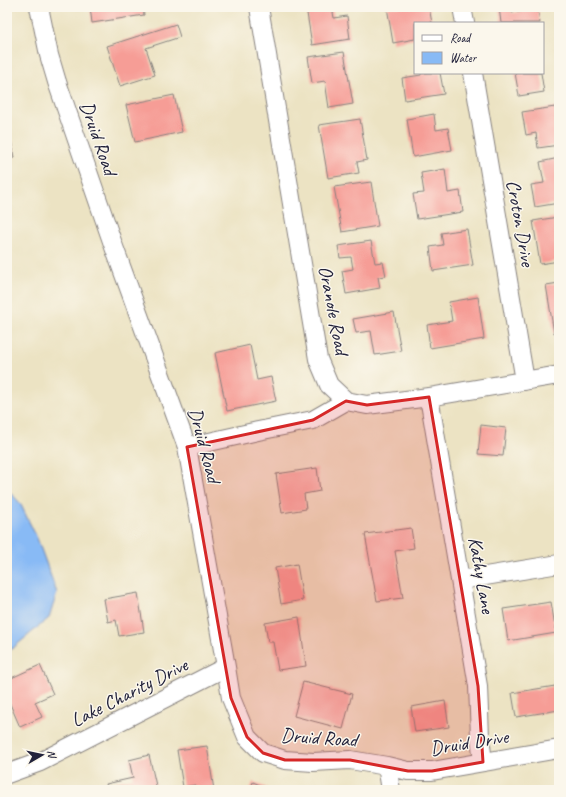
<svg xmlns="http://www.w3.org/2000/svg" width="566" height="797" font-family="Caveat,sans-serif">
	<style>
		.water { fill: #88baf5; stroke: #556e98 }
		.building { fill: #f69d96 }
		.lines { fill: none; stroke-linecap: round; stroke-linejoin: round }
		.minor-casing { stroke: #87827f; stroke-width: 20 }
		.minor { stroke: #fff; stroke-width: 18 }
		.marked { fill: #d62828; fill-opacity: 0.2; stroke: #d62828; stroke-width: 3; stroke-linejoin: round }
		.labels { text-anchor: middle; stroke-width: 3; stroke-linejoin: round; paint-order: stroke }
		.street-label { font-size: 20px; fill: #22223b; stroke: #fbf7ec }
	</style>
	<rect width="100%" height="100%" fill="#fbf7ec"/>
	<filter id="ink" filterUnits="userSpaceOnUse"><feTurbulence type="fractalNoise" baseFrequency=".025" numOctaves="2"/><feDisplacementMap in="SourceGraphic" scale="8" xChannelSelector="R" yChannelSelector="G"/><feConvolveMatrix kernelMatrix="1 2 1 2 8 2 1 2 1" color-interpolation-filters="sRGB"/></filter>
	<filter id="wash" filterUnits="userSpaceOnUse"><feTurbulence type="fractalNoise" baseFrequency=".012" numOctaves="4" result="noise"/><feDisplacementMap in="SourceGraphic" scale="16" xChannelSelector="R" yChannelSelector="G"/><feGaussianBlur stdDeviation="0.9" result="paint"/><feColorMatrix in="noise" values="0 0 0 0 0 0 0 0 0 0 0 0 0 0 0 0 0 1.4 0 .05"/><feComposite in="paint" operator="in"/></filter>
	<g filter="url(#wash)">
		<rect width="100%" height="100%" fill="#ece3c3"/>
		<path class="water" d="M7,489l13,14 17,35 20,55 -8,25 -42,35z"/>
		<g id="blocks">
			<path class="building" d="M90,7h53l1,8 -52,8z
				M306,7h26l2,11 13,-2 3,23 -38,6z
				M387,7h42l3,16h-17v16l-22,4z
				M499,7h12l1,6 26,-4 2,14h-39z
				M176,24l4,13 -34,11 9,27 -35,11 -13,-40z
				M344,52l9,52 -24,4 -4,-27 -13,2 -4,-26z
				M421,73h19l4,21 -39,6 -3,-22 19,-3z
				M515,73h26l3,19 -25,4z
				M174,95l8,37 -47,10 -9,-37z
				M555,107l4,26v12l-21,3 -2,-15 -10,2 -4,-23z
				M434,114l2,16 12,-2 4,22 -39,7 -6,-38z
				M360,119l7,41 -10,2 2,11 -31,5 -9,-53z
				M7,121h1l6,37 -7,1z
				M559,158v45l-24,4 -4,-22 13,-2 -4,-21z
				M445,169l3,24 12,-2 3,21 -46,7 -4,-25 11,-1 -3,-20z
				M371,182l7,44 -36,6 -8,-45z
				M558,217l1,44 -19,3 -7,-43z
				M467,229l6,36 -40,6 -3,-24 13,-2 -2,-12z
				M371,241l4,22 8,-1 3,14 -8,1 2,11 -34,6 -4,-23 11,-2 -2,-12 -11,1 -2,-12z
				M559,283v49l-5,1 -8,-48z
				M478,297l6,42 -54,9 -3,-23 25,-4 -3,-19z
				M394,312l7,39 -26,4 -4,-24 -15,2 -3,-14z
				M250,345l7,35 14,-3 5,24 -49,10 -12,-58z
				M481,425l25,3 -3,28 -25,-2z
				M317,468l3,23 -16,3 2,15 -24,4 -6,-39z
				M411,528l3,20 -19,3 8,47 -26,3 -12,-67z
				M297,564l6,36 -22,4 -6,-36z
				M138,593l6,39 -25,4 -3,-16 -8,2 -4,-23z
				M551,602l5,31 -48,8 -5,-32z
				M299,617l7,49 -28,4 -5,-28h-5l-3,-19z
				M40,665l13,29 -18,8 7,15 -22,10 -13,-30v-17z
				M303,682l49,12 -9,35 -49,-13z
				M555,686l4,24 -43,7 -4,-24z
				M445,701l4,26 -34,5 -4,-25z
				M207,746l7,44h-18l-1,-5 -12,2 -6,-37z
				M149,755l8,35h-49l-2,-6 27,-6 -4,-18z
				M253,782l18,8h-21z"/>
		</g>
	</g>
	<g filter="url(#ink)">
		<use href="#blocks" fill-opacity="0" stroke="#87827f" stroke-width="1"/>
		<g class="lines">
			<defs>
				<path id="minor" d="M39,7l10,48 8,27 57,165 73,200 39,220 5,31 16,39 16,16 22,7 28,2 37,-2 37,6 21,5h24l127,-22
					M259,7l59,352 11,26 17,16 21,4 62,-8 130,-22
					M462,7l3,16
					M473,73l52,308
					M429,397l49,289 2,51 3,25
					M187,447l71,-16 55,-11 33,-19
					M461,580l98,-16
					M387,766l4,24
					M7,774l33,-12 186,-95"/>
			</defs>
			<use href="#minor" class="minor-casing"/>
			<use href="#minor" class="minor"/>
		</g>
	</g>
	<path class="marked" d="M429,397l49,289 5,76 -51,9h-24l-58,-11h-65l-22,-7 -16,-16 -16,-39 -44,-251 126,-27 33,-19 21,4z"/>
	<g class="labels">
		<g class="street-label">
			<text transform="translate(99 138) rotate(71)" y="7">Druid Road</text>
			<text transform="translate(521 223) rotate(80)" y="7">Croton Drive</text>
			<text transform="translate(334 310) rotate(79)" y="7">Oranole Road</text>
			<text transform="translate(205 445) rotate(75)" y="7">Druid Road</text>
			<text transform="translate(482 575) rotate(80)" y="7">Kathy Lane</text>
			<text transform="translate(129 692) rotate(-27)" y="7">Lake Charity Drive</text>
			<text transform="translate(319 737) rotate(4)" y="7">Druid Road</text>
			<text transform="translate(469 742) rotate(-9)" y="7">Druid Drive</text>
		</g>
	</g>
	<rect width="566" height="797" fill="none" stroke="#fbf7ec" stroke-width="24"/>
	<rect x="414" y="22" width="130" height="52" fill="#fbf7ec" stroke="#a4a2a5"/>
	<rect x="422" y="35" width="20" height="6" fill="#ffffff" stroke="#a4a2a5"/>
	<text x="450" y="42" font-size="12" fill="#22223b">Road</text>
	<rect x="422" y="52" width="20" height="12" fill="#88baf5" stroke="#a4a2a5"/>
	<text x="450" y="62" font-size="12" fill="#22223b">Water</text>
	<g transform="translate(42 755) rotate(81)" stroke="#fbf7ec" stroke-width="3" paint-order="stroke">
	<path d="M0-3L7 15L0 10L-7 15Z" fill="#22223b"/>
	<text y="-6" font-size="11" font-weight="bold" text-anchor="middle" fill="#22223b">N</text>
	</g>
</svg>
